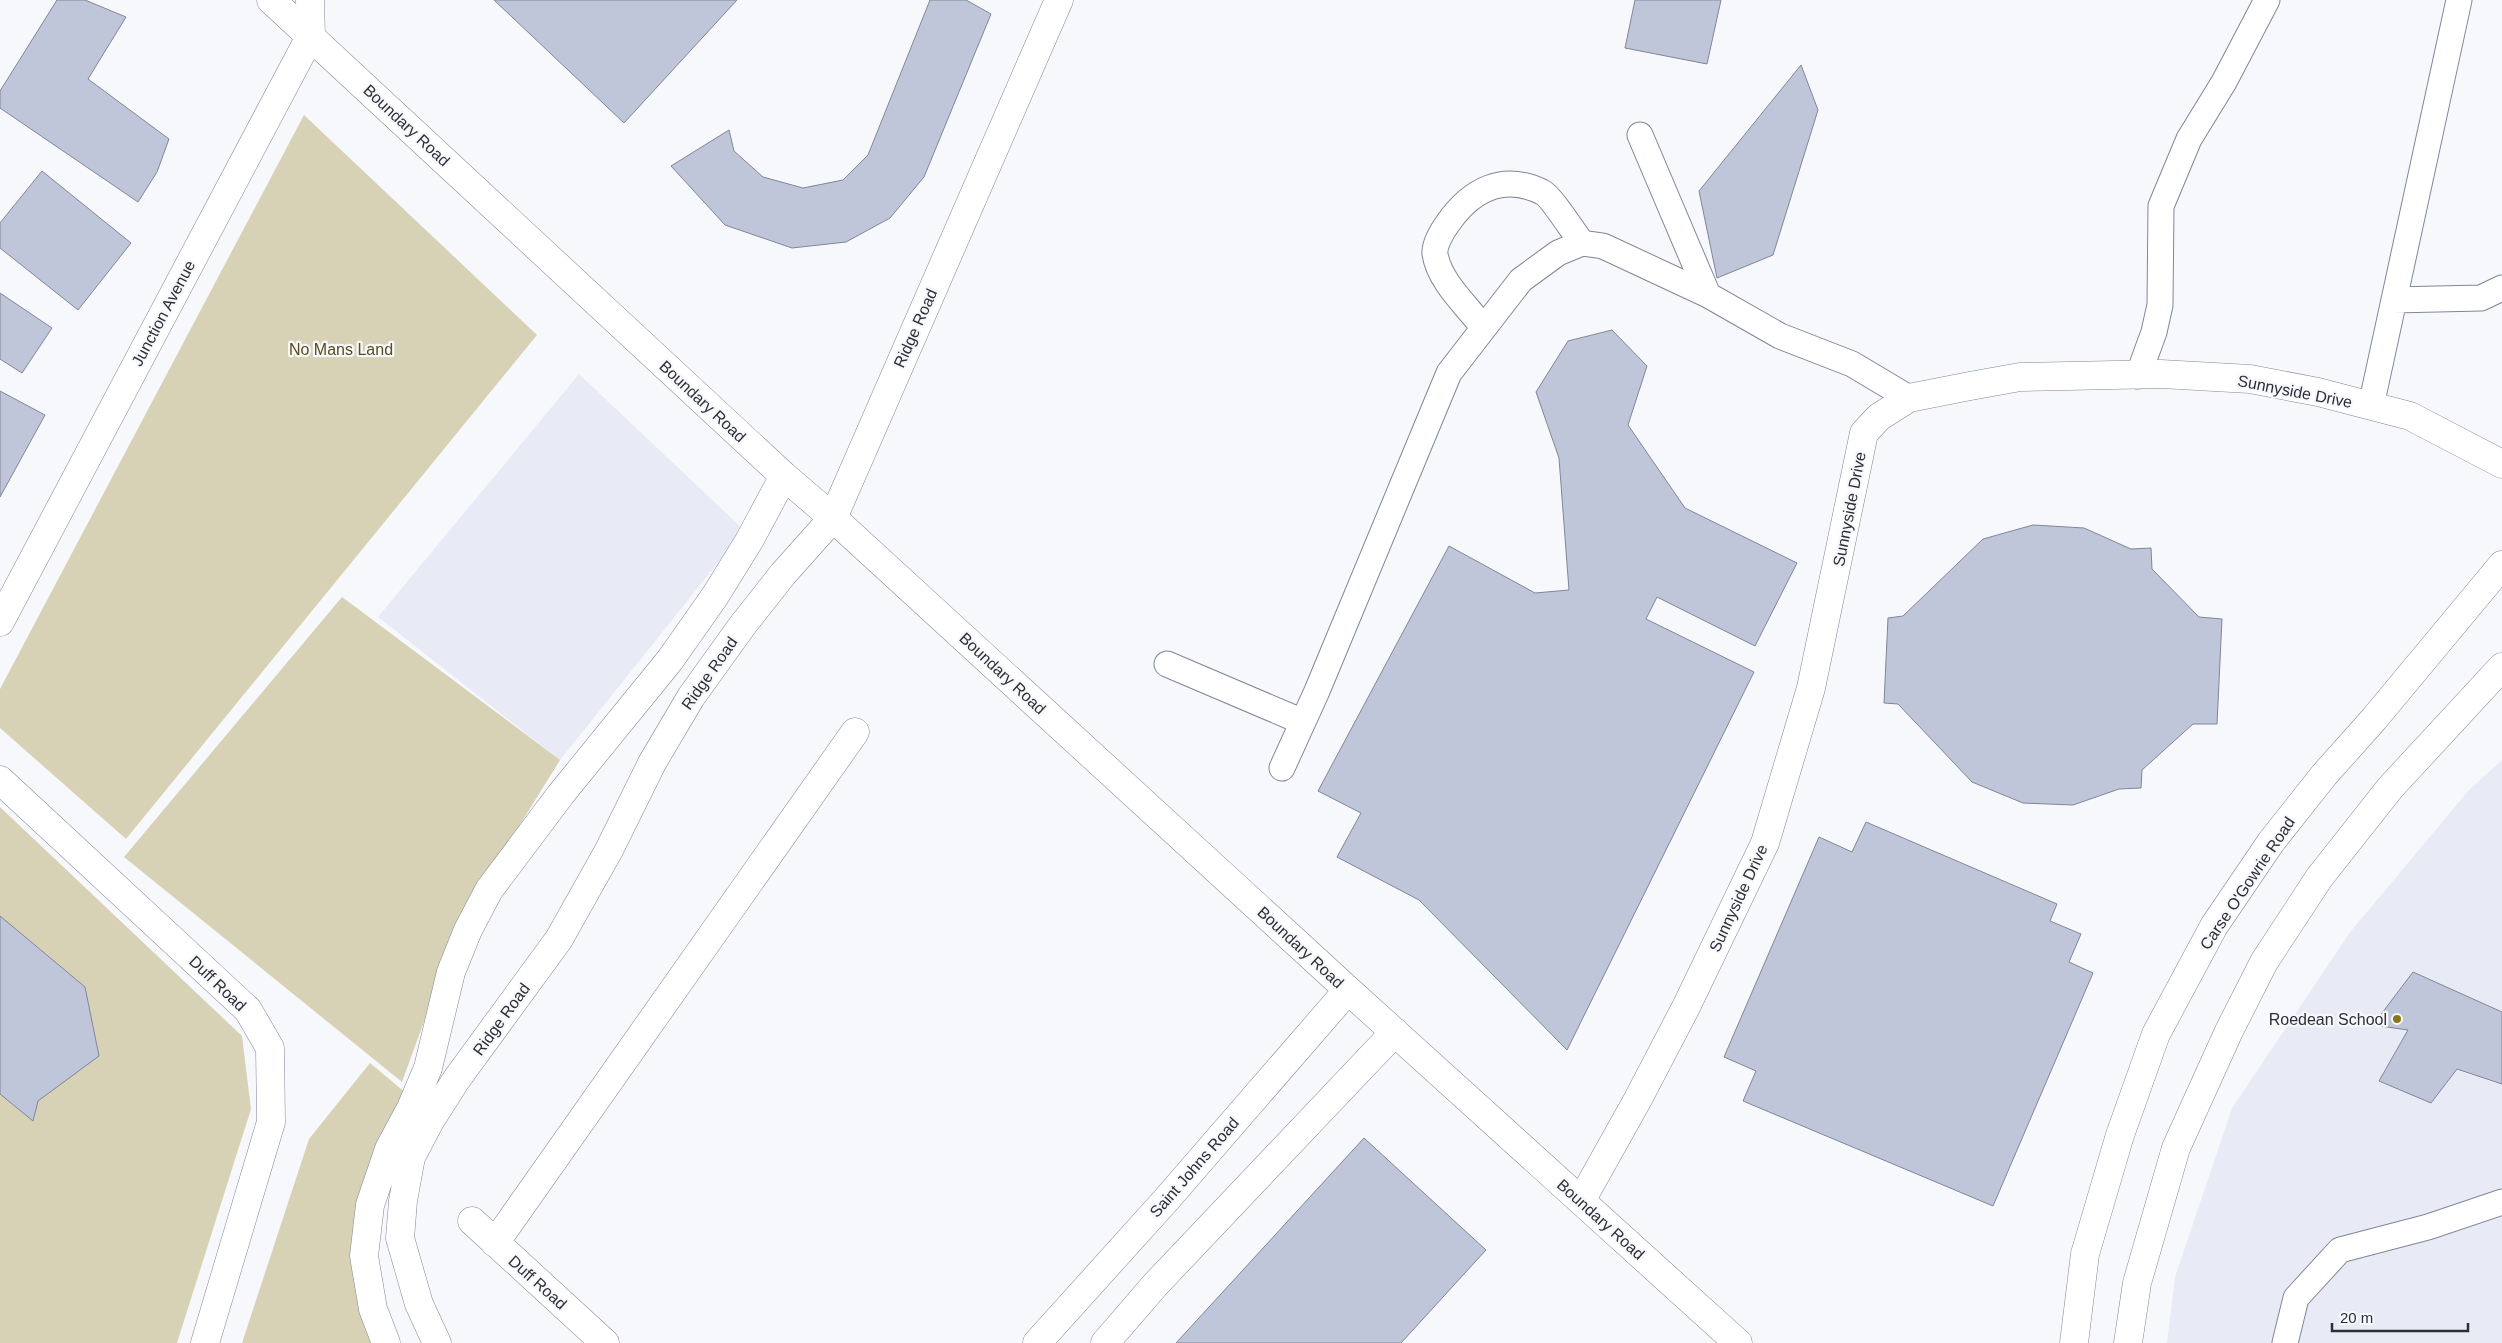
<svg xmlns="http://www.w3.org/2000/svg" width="2502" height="1343" font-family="Helvetica,sans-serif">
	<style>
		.built { fill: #e8ebf6 }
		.green { fill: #d7d2b6 }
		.building { fill: #c0c6d9; stroke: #808698 }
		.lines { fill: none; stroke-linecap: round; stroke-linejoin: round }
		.lane-casing { stroke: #818698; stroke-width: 27 }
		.street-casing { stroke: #818698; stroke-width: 29 }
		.secondary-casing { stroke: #818698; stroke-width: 29 }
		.lane { stroke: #fff; stroke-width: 25 }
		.street { stroke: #fff; stroke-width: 28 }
		.secondary { stroke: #fff; stroke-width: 28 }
		.poi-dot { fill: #88771b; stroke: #f7f8fc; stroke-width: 2 }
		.labels { text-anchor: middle; stroke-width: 4.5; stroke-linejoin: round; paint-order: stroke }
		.street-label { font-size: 16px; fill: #2d2f36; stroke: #f7f8fc }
		.park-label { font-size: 16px; fill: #584d18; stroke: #f7f8fc }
		.poi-label { font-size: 16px; fill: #2d2f36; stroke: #f7f8fc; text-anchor: end }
	</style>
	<rect width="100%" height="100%" fill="#f7f8fc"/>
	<path class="built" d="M579,374l165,156 -184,230 -182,-143z
		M2502,760v583h-335l8,-66 57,-169 119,-177 118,-141z"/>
	<path class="green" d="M304,115l233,220 -411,504 -126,-111v-39z
		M342,597l218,163 -99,160 -59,162 -278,-225z
		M0,807l242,229 9,73 -74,234h-177z
		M370,1063l37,31 -46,103 13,146h-132l67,-204z"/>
	<path class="building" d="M57,0h28l41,17 -38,62 81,60 -12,33 -19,30 -138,-94v-17z
		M494,0h243l-113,123z
		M930,0h36l25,14 -67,163 -34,41 -44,24 -54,6 -67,-23 -54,-59 58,-36 5,21 29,26 40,11 40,-8 25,-25z
		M1635,0h86l-14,64 -82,-16z
		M1801,65l17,45 -45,145 -56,23 -18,-87z
		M42,171l89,72 -53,67 -78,-62v-25z
		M0,293l52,35 -30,45 -22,-14z
		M1612,330l35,36 -19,59 57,83 112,55 -42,83 -98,-49 -11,22 108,53 -187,378 -148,-150 -82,-43 24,-44 -43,-22 131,-245 86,47 34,-3 -10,-132 -23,-66 32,-51z
		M0,391l45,24 -45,82z
		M2033,525l51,3 47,21 20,-1 1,21 47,48 23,2 -5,105h-24l-51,46 -1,18 -22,1 -46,16 -50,-2 -51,-21 -74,-78 -14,-1 4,-85 15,-2 80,-77z
		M1866,822l191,82 -7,17 31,13 -12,28 24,11 -100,233 -250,-105 13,-30 -32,-14 95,-220 33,15z
		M0,916l85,71 14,69 -61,45 -5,20 -33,-27z
		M2413,972l89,40v72l-45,-15 -26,34 -52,-22 29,-51 -35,-5z
		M1364,1138l122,112 -85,93h-225z"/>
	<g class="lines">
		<defs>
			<path id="lane" d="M1640,135l68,160
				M2394,300l87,-2 21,-10
				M1483,327c-16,-21 -44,-46 -48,-73 -1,-9 7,-23 13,-31 23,-33 55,-50 94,-31 9,4 32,41 40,51
				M2138,376l16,-44 6,-27 1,-99 28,-67 35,-57 43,-82
				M2371,406l88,-406
				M1167,664l136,58
				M1282,768l35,-77 132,-318 72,-93 37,-27 24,-10 21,3 105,49 72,41 72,28 57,34
				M2285,1343l11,-45 44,-48 88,-23 74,-25"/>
			<path id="street" d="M271,0l513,476 49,42 515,472 390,353
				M0,622l311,-587 -1,-35
				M0,780l248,230 22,38 1,74 -66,221
				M1581,1201l57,-102 48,-92 79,-164 46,-155 53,-255 15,-16 30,-19 61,-12 50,-9 141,-3 89,5 68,13 92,24 92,48
				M472,1221l133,122
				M495,1243l360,-511
				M386,1343l-13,-34 -9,-53 6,-51 19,-56 22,-41 17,-40 23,-96 17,-42 21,-40 72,-96 109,-134 45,-64 34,-55 35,-65
				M437,1343l-18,-39 -19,-66 3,-37 8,-44 19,-36 26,-41 103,-141 50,-89 43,-87 39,-66 51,-71 41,-52 50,-56 226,-518
				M1037,1343l129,-143 182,-210
				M1105,1343l50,-58 240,-253"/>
			<path id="secondary" d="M2074,1343l11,-89 35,-119 36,-101 58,-108 57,-84 53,-67 50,-56 128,-154
				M2128,1343l9,-60 39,-135 53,-117 35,-69 55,-84 71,-90 112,-121"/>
		</defs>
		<use href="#lane" class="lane-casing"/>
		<use href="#street" class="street-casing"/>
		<use href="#secondary" class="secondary-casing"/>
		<use href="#lane" class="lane"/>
		<use href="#street" class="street"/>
		<use href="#secondary" class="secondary"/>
	</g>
	<circle class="poi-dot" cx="2397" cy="1019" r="5"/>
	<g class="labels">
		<g class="street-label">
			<text transform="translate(407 125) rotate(43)" y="6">Boundary Road</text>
			<text transform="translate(163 313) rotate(-62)" y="6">Junction Avenue</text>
			<text transform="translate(915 328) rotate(-66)" y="6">Ridge Road</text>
			<text transform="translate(2295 391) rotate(11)" y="6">Sunnyside Drive</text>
			<text transform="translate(703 401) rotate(43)" y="6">Boundary Road</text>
			<text transform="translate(1849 509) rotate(-79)" y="6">Sunnyside Drive</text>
			<text transform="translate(709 673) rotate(-55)" y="6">Ridge Road</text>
			<text transform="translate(1003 673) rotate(43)" y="6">Boundary Road</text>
			<text transform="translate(2247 883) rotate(-56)" y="6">Carse O'Gowrie Road</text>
			<text transform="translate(1738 898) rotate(-65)" y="6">Sunnyside Drive</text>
			<text transform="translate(1301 947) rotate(43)" y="6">Boundary Road</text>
			<text transform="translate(218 983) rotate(44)" y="6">Duff Road</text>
			<text transform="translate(501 1019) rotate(-54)" y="6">Ridge Road</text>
			<text transform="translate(1194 1167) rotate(-49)" y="6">Saint Johns Road</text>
			<text transform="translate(1601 1219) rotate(42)" y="6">Boundary Road</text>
			<text transform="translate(538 1282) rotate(42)" y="6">Duff Road</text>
		</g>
		<g class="park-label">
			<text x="341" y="355">No Mans Land</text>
		</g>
		<g class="poi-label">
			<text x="2387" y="1025">Roedean School</text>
		</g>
	</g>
	<path d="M2332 1323v8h136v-8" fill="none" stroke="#2d2f36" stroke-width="2.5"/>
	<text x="2340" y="1323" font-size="15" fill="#2d2f36" stroke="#f7f8fc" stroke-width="4" paint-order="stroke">20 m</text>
</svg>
